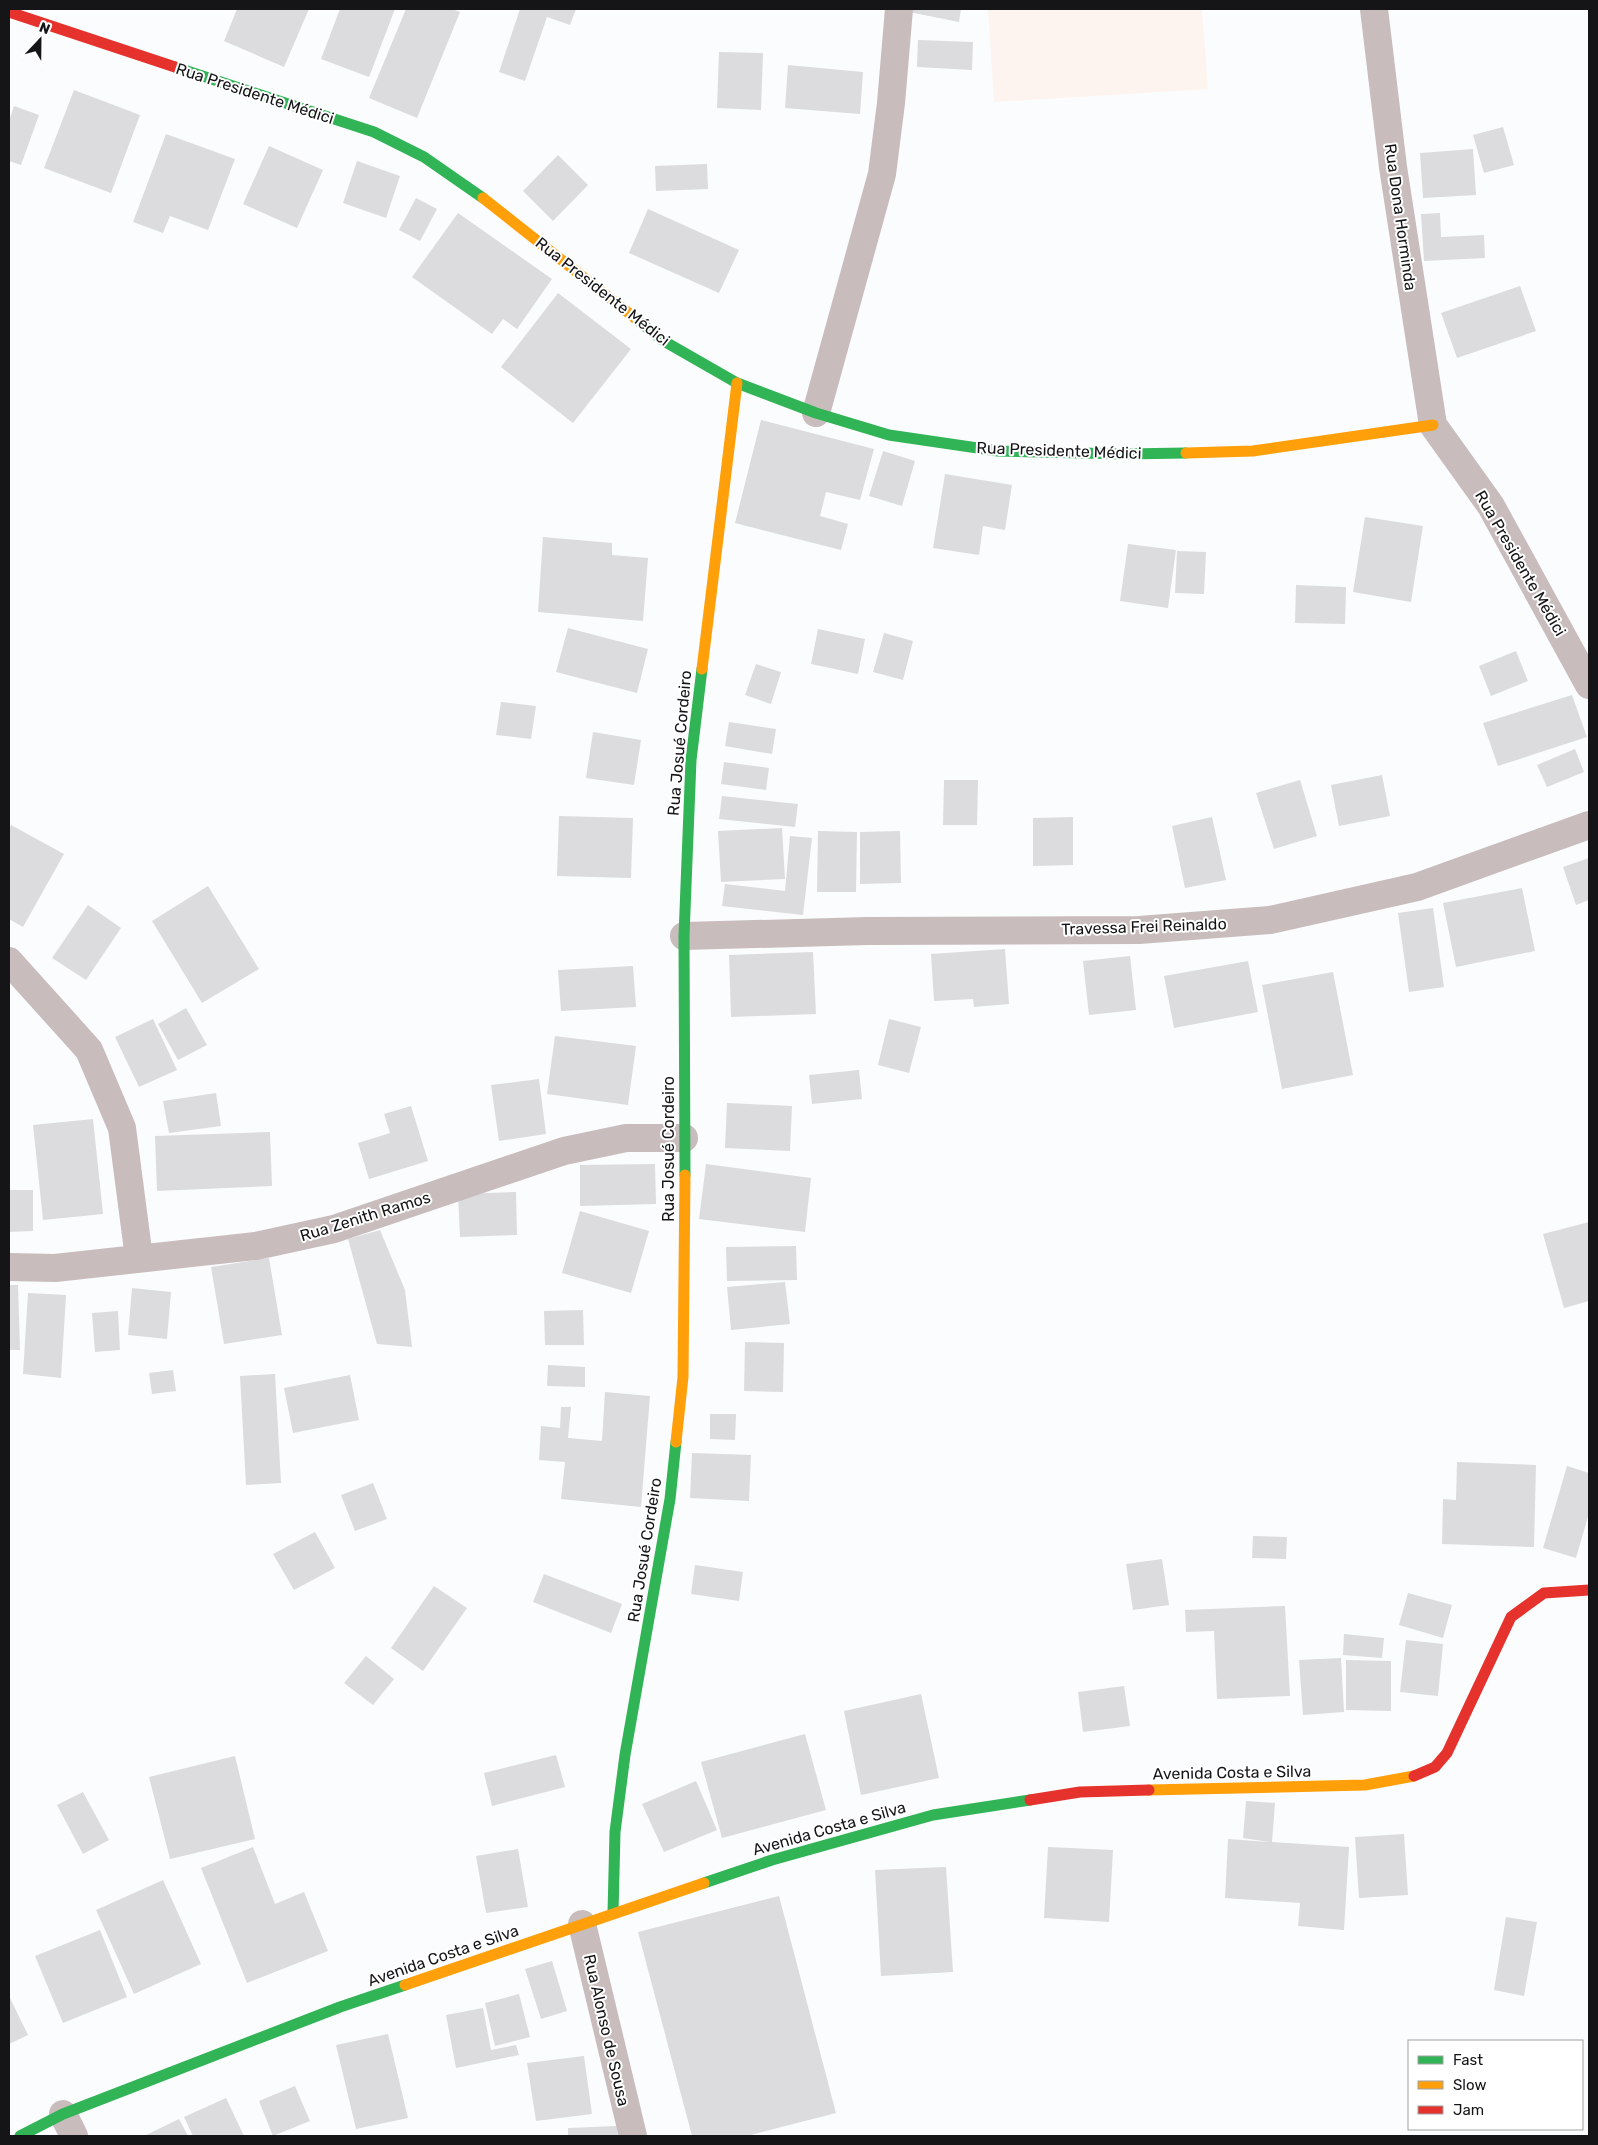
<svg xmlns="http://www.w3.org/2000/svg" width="1598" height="2145" font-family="Rubik,sans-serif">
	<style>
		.industrial { fill: #fdf4ef }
		.building { fill: #dcdcde }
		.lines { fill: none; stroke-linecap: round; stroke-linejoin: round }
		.street { stroke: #c8bcbd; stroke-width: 28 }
		.fast { stroke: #30b455; stroke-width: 11 }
		.slow { stroke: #ff9f0a; stroke-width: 11 }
		.jam { stroke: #e5322d; stroke-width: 11 }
		.labels { text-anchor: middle; stroke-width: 4; stroke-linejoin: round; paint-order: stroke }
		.street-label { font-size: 16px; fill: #151517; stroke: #fff }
	</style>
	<rect width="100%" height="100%" fill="#fbfcfe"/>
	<path class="industrial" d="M988,9h214l6,80 -214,13z"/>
	<path class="building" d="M237,9h72l-25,58 -60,-26z
		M340,9h55l-26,68 -48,-18z
		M406,9h46l8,3 -43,106 -48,-20z
		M520,9h56l-6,16 -23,-8 -22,64 -26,-9z
		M909,9h52l-2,13 -50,-10z
		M918,40l55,2 -1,28 -55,-3z
		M719,52l44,1 -2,57 -44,-2z
		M788,65l75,7 -3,42 -75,-6z
		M74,90l66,25 -29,78 -67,-25z
		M14,106l25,9 -18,50 -12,-4v-40z
		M1503,127l11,38 -30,8 -11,-38z
		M166,134l69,25 -27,71 -38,-14 -7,17 -30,-11z
		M269,146l54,24 -26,58 -54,-24z
		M1473,149l3,46 -53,3 -3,-45z
		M558,155l30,30 -35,36 -30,-30z
		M357,161l43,15 -14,42 -43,-15z
		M707,164l1,25 -52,2 -1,-25z
		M416,198l21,11 -17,32 -21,-11z
		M648,209l91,41 -20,43 -90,-40z
		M458,213l94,66 -35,50 -14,-10 -11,15 -80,-57z
		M1440,213l1,24 43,-2 1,23 -61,3 -3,-47z
		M1520,286l16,45 -79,27 -16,-45z
		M558,293l73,56 -58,74 -72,-56z
		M761,420l113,29 -14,51 -34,-8 -6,24 28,8 -7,26 -106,-27z
		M883,451l32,10 -13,45 -33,-10z
		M945,474l67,11 -7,45 -22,-4 -4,29 -46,-7z
		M1365,517l58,9 -12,76 -58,-10z
		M543,537l69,6v12l36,3 -5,63 -105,-9z
		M1128,544l48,6 -8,58 -48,-7z
		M1177,551l29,1 -2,42 -29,-1z
		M1296,585l50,2 -1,37 -50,-1z
		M568,628l80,21 -11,44 -81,-21z
		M818,629l47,10 -7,35 -47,-10z
		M884,633l29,8 -10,39 -30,-8z
		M1516,651l12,30 -37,15 -12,-30z
		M756,664l25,8 -10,32 -26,-9z
		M1572,695l15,42 -89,29 -15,-43z
		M501,702l35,4 -5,33 -35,-4z
		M729,722l47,7 -4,25 -47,-8z
		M593,732l48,8 -7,45 -48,-7z
		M1575,749l9,23 -37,15 -10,-22z
		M724,762l45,6 -3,22 -45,-6z
		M1382,775l8,41 -51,10 -8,-41z
		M944,780h34l-1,45h-34z
		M1300,780l17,56 -43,13 -18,-56z
		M722,796l76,8 -3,23 -76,-8z
		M559,816l74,2 -2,60 -74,-2z
		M1073,817v48l-40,1v-48z
		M1212,817l14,63 -41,8 -13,-62z
		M11,825l53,29 -41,73 -14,-8v-90z
		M782,828l3,51 -64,3 -3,-51z
		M818,831l39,1 -1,60h-39z
		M900,831l1,52 -41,1v-52z
		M790,836l22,2 -9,77 -81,-9 3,-22 60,7z
		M1589,858v42l-13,5 -13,-38z
		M208,886l51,83 -57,34 -50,-82z
		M1522,888l13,63 -79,16 -13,-64z
		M88,905l33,23 -35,52 -34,-22z
		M1433,908l11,79 -35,5 -11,-79z
		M1005,949l4,55 -35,3 -1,-8 -39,2 -3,-47z
		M813,952l3,62 -85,3 -2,-62z
		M1130,956l6,54 -47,5 -6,-54z
		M1248,961l10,51 -84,16 -10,-52z
		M633,966l3,41 -75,4 -3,-41z
		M1333,972l20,103 -71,14 -20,-104z
		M186,1008l21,37 -29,15 -20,-36z
		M153,1019l24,51 -38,17 -24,-50z
		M889,1019l32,8 -12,46 -31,-8z
		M555,1036l81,10 -8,59 -81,-11z
		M859,1070l3,29 -50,5 -3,-29z
		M539,1079l7,55 -47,7 -8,-56z
		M216,1093l5,33 -52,7 -6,-32z
		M727,1103l65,3 -2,45 -65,-3z
		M411,1106l17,55 -59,18 -11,-36 32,-10 -6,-19z
		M93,1119l10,95 -60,6 -10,-95z
		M270,1132l2,54 -115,5 -2,-55z
		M655,1164l1,40 -76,2v-41z
		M706,1164l105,14 -6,54 -106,-13z
		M9,1190h24v41l-24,1z
		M516,1192l1,43 -57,2 -2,-43z
		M580,1211l69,20 -18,62 -69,-20z
		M1589,1222v79l-25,7 -21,-74z
		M380,1230l25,60 7,57 -35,-3 -29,-105z
		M796,1246l1,34 -70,1 -1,-34z
		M269,1258l13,77 -58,9 -13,-77z
		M785,1282l5,42 -59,6 -4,-43z
		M9,1285h9l2,65h-11z
		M132,1288l39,4 -4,47 -39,-4z
		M28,1293l38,2 -5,83 -38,-4z
		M583,1310l1,35h-39l-1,-34z
		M118,1311l2,39 -25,2 -3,-39z
		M745,1342l39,1 -1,49 -39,-1z
		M548,1365l37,2v20l-38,-1z
		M173,1370l3,21 -24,3 -3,-21z
		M275,1374l6,109 -35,2 -6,-109z
		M350,1375l9,45 -66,13 -9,-45z
		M605,1392l45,4 -9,111 -80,-8 4,-37 -26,-2 2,-34 19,2 1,-21h10l-3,31 34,3z
		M710,1414h26l-1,26 -25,-1z
		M692,1453l59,2 -2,46 -59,-3z
		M1457,1462l79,3 -2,82 -92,-3 1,-45 13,1z
		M1567,1466l22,7v40l-13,45 -33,-10z
		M373,1483l14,36 -32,12 -14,-36z
		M315,1532l20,36 -41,22 -21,-36z
		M1253,1536l34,1 -1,22 -34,-1z
		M1162,1559l7,46 -36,5 -7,-46z
		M695,1565l48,7 -4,29 -48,-7z
		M544,1574l78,30 -11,29 -78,-31z
		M434,1586l33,22 -44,63 -32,-23z
		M1408,1593l44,12 -9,33 -44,-13z
		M1285,1606l5,90 -73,3 -3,-68 -28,1 -1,-22z
		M1344,1634l40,4 -2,20 -39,-3z
		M1406,1640l37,4 -5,52 -38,-4z
		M366,1656l28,23 -21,26 -29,-22z
		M1341,1658l3,54 -41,3 -4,-55z
		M1346,1660l45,1v50l-45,-1z
		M1124,1686l6,40 -47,6 -5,-40z
		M921,1694l18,84 -78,17 -17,-84z
		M805,1734l21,76 -104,28 -21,-76z
		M556,1755l9,32 -73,19 -8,-33z
		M235,1756l20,83 -85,20 -21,-82z
		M696,1781l21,49 -53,22 -22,-48z
		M83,1792l26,48 -26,14 -26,-49z
		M1246,1801l29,2 -3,39 77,5 -5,83 -46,-4 2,-23 -75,-5 3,-59 41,3 -26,-4z
		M1404,1834l4,61 -49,3 -4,-61z
		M253,1847l22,57 29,-12 24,59 -81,32 -46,-115z
		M1048,1847l65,3 -4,72 -65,-4z
		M518,1849l10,58 -42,6 -10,-57z
		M946,1867l7,105 -72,4 -6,-106z
		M163,1880l38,84 -67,30 -38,-84z
		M779,1896l57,217 -89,23h-55l-54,-204z
		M1506,1917l31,5 -13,74 -30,-6z
		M100,1930l27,67 -64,26 -28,-67z
		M552,1961l15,50 -26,8 -16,-50z
		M519,1994l11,43 -35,9 -10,-43z
		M9,1996l19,39 -19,9z
		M483,2008l8,42 25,-5 3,10 -63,13 -10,-53z
		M388,2034l20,84 -52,11 -20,-84z
		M584,2056l8,58 -56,7 -9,-58z
		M295,2086l15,35 -37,15 -14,-35z
		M226,2098l18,38h-51l-9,-19z
		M179,2119l9,17h-44z
		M617,2126l1,10h-50v-8z"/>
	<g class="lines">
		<path class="street" d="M1374,9l19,158 40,258 58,81 98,179
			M816,413l66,-239 9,-71 8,-94
			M684,936l184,-5 271,-1 131,-10 147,-33 172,-62
			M9,961l80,89 33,78 17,130
			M9,1267l46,1 201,-22 78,-17 230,-78 62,-13h58
			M582,1924l51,212
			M63,2114l11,22"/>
		<path class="fast" d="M175,67l199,65 50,25 59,41
			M635,318l27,22 75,43 79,30 73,22 109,16 126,3 62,-1
			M685,1175l-1,-239 7,-176 11,-91
			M704,1883l68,-23 161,-45 97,-15
			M613,1913l2,-81 10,-77 45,-256 6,-57
			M20,2136l43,-22 277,-107 65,-22"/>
		<path class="slow" d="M483,198l152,120
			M1186,453l67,-2 180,-26
			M702,669l35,-286
			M676,1442l7,-65 2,-202
			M1149,1790l216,-5 49,-9
			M405,1985l299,-102"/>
		<path class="jam" d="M9,12l166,55
			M1414,1776l21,-9 12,-14 64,-136 33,-24 45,-3
			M1030,1800l50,-8 69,-2"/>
	</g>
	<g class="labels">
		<g class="street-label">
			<text transform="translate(255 93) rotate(18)" y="6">Rua Presidente Médici</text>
			<text transform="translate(1401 217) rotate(82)" y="6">Rua Dona Horminda</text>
			<text transform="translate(603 291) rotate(38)" y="6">Rua Presidente Médici</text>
			<text transform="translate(1059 450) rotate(2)" y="6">Rua Presidente Médici</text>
			<text transform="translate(1521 563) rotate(60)" y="6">Rua Presidente Médici</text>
			<text transform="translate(679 743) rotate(-85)" y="6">Rua Josué Cordeiro</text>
			<text transform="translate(1144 926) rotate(-2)" y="6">Travessa Frei Reinaldo</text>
			<text transform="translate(668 1149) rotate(-90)" y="6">Rua Josué Cordeiro</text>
			<text transform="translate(365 1216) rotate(-17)" y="6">Rua Zenith Ramos</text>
			<text transform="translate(644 1550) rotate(-81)" y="6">Rua Josué Cordeiro</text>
			<text transform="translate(1232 1772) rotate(-1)" y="6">Avenida Costa e Silva</text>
			<text transform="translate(829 1828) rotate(-16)" y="6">Avenida Costa e Silva</text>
			<text transform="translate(443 1955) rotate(-19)" y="6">Avenida Costa e Silva</text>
			<text transform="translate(607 2030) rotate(77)" y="6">Rua Alonso de Sousa</text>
		</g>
	</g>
	<rect width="1598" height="2145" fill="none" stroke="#151517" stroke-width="20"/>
	<rect x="1408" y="2040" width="175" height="90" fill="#ffffff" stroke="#a1a1a2"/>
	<rect x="1418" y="2056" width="25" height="8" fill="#30b455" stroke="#a1a1a2"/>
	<text x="1453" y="2065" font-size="15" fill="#151517">Fast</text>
	<rect x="1418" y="2081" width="25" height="8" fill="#ff9f0a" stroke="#a1a1a2"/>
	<text x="1453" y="2090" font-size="15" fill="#151517">Slow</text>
	<rect x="1418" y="2106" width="25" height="8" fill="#e5322d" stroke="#a1a1a2"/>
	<text x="1453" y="2115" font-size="15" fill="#151517">Jam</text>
	<g transform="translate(40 40) rotate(22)" stroke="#ffffff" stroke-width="4" paint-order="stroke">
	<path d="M0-4L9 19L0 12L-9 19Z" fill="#151517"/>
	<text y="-8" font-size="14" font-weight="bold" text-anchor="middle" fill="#151517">N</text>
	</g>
</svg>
